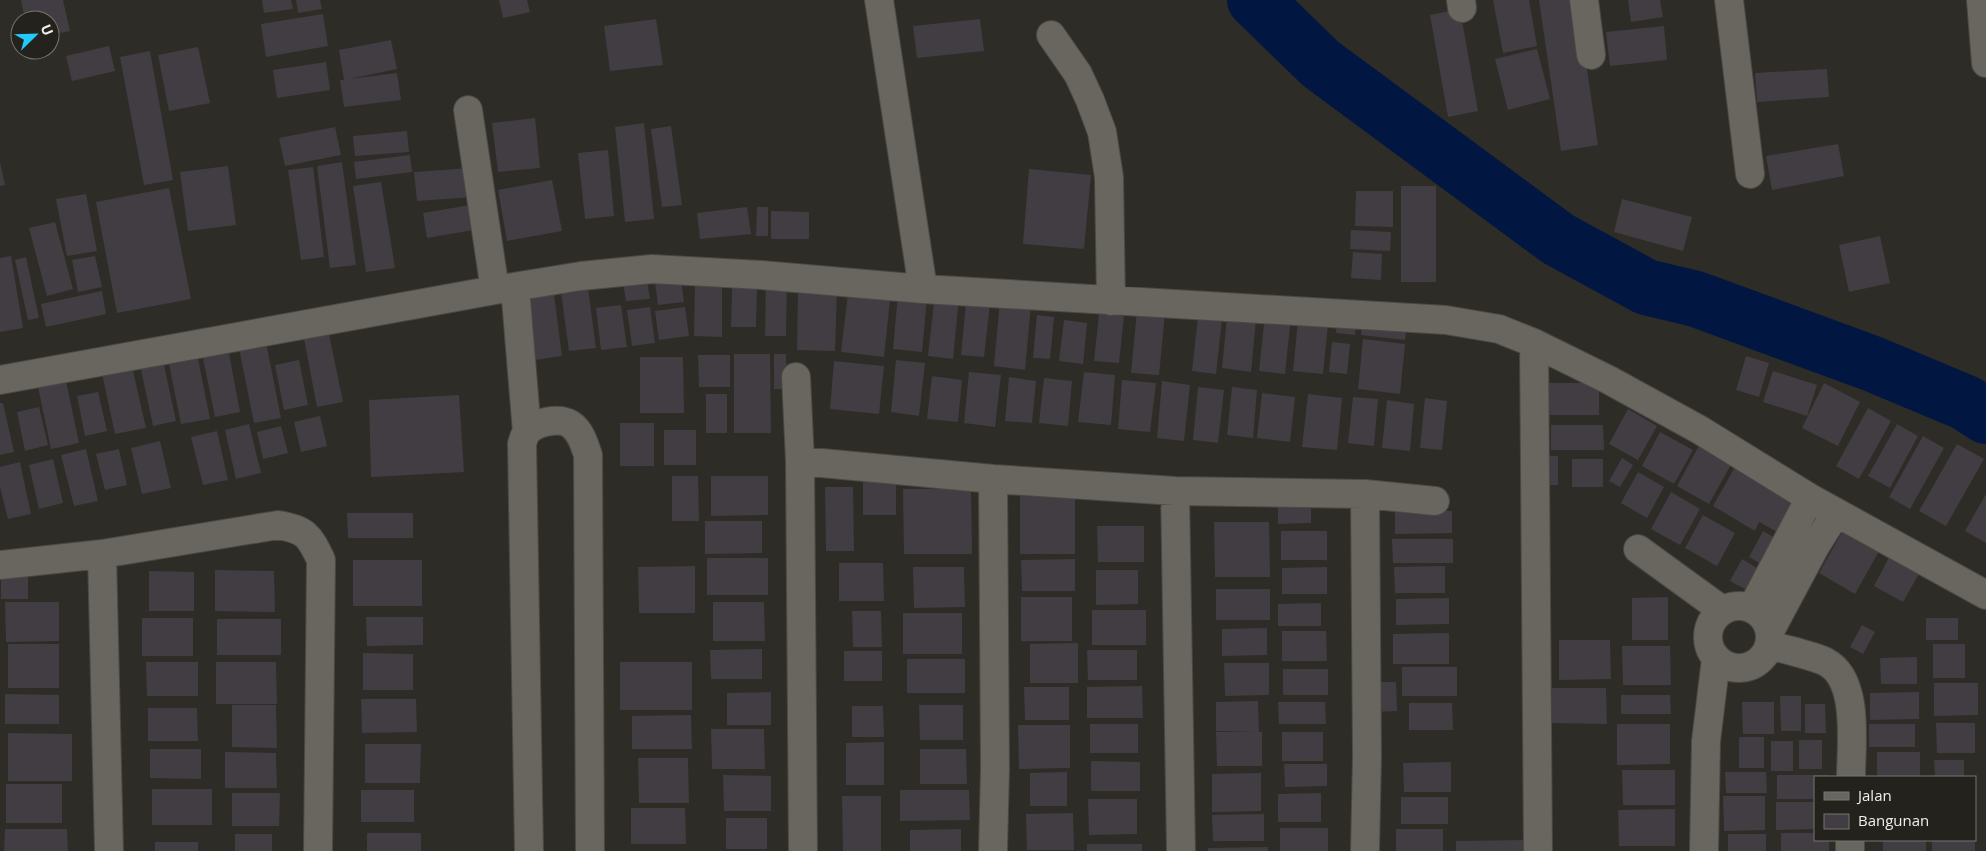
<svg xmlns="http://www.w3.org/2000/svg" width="1986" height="851" font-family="'Open Sans',sans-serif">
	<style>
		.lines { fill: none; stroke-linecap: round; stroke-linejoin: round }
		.river { stroke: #021642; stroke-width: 56 }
		.building { fill: #413d42 }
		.minor-casing { stroke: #4a4944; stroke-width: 30 }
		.minor { stroke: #696660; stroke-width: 28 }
	</style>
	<rect width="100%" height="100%" fill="#2e2c26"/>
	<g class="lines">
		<path class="river" d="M1255,0l66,64 237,175 88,48 50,12 177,65 93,39 20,13"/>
	</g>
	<path class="building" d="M21,0h42l7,31 -20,4v-15h-25z
		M262,0h29l2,9 -29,4z
		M296,0h24l2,9 -24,4z
		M499,0h28l3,12 -27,6z
		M1493,0h36l8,46 -34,7z
		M1539,0h38l21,145 -37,6z
		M1628,0h32l3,17 -32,5z
		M1460,9l18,102 -30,6 -18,-102z
		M323,14l5,32 -62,11 -5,-33z
		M656,19l7,46 -53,6 -6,-45z
		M980,19l4,32 -67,7 -4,-32z
		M1664,26l3,34 -57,6 -4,-34z
		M391,40l6,29 -48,10 48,-6 4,27 -57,7 -4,-27h4l-5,-30z
		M109,46l6,25 -43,10 -6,-25z
		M198,47l12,56 -41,8 -11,-56z
		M1537,49l13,50 -42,11 -13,-51z
		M150,51l23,129 -29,5 -24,-128z
		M326,62l4,28 -53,8 -4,-28z
		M1827,69l2,28 -72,5 -2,-29z
		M535,118l5,50 -42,4 -6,-49z
		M644,123l10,96 -29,3 -10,-95z
		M671,126l11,79 -20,2 -11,-78z
		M335,127l6,28 -56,11 -6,-28z
		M407,131l2,21 -54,4 -2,-20z
		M1838,144l6,32 -72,14 -6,-34z
		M608,150l6,66 -29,3 -7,-66z
		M410,155l2,17 -56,7 -2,-17z
		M0,162l5,23 -5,1z
		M342,162l14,103 -26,3 -13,-102z
		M228,166l8,59 -48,6 -8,-59z
		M313,167l11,90 -23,3 -13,-90z
		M470,168l3,29 -56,4 -3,-29z
		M1029,169l62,6 -7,74 -61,-5z
		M552,180l10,51 -55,10 -9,-51z
		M381,182l14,86 -29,4 -13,-86z
		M1401,186h35v96h-35z
		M169,188l22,111 -74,14 -21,-111z
		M1356,191h37v36l-38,-1z
		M86,194l11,57 -30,5 -11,-57z
		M1622,199l70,18 -9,34 -69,-19z
		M470,205l4,25 -47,8 -4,-25z
		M747,207l4,27 -51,5 -3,-26z
		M757,207h11v29h-12z
		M771,211l38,1v27h-38z
		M55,222l18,67 -26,7 -18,-68z
		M1351,230l40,2 -1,19 -40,-2z
		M1880,236l10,47 -41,9 -10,-47z
		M1353,252l29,2 -1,26 -30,-2z
		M11,256l12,72 -23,4v-74z
		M95,256l7,31 -24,5 -6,-32z
		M26,257l13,61 -11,2 -13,-60z
		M680,272l4,30 -26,3 -4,-30z
		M646,273l4,26 -24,2 -4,-25z
		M766,278l21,1 -1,57h-21z
		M695,283l27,1v53l-28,-1z
		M849,285l42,5 -7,67 -43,-5z
		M553,287l9,69 -27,4 -10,-70z
		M588,288l8,60 -27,3 -8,-59z
		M732,288l25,1 -1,38h-25z
		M798,288l39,1 -2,62 -38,-1z
		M102,291l4,23 -60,13 -5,-23z
		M967,293l24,2 -7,62 -23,-2z
		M898,294l29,3 -5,55 -29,-3z
		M935,294l24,3 -6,62 -25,-3z
		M1000,300l31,4 -6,66 -31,-4z
		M621,305l6,42 -26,3 -5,-42z
		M650,307l5,36 -23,3 -5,-36z
		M685,307l4,29 -30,4 -4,-29z
		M1137,310l28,3 -6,62 -28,-2z
		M1099,314l25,2 -5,47 -25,-2z
		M1265,314l26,3 -6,57 -26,-3z
		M1037,315l17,2 -4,42 -17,-1z
		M1337,316l20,2 -2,17 -19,-2z
		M1198,317l24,2 -6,55 -24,-3z
		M1227,317l29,3 -5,52 -29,-4z
		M1363,319l44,4 -2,17 -44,-5z
		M1064,320l23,3 -4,41 -24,-3z
		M1298,321l30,3 -5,50 -30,-3z
		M329,334l14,68 -26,5 -13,-68z
		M1363,339l42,5 -5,50 -42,-5z
		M266,342l15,76 -27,5 -15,-75z
		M1332,342l18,2 -3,30 -18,-2z
		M228,348l12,64 -25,5 -13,-64z
		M734,354h36l1,79h-37z
		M774,354h12l1,35h-13z
		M698,355h32v32h-31z
		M1746,356l23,7 -10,34 -23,-7z
		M640,357h43l1,56h-44z
		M198,359l12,60 -29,5 -12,-60z
		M163,360l13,61 -23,5 -13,-61z
		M299,360l9,45 -24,5 -9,-45z
		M896,360l29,3 -6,53 -28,-4z
		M834,361l50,5 -5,48 -49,-5z
		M131,362l15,66 -31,6 -14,-65z
		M1773,371l44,14 -10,31 -44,-14z
		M969,372l32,3 -6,52 -31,-4z
		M1084,372l31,3 -4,50 -33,-3z
		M932,376l30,4 -4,42 -31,-3z
		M1009,377l27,4 -4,42 -27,-2z
		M1044,378l28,3 -4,45 -29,-3z
		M1122,380l34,3 -6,49 -32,-3z
		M66,381l13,62 -28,6 -13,-62z
		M1162,381l28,4 -6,56 -27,-3z
		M1547,383h52v32h-51z
		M1824,383l36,19 -22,44 -36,-18z
		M1198,387l26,3 -6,53 -25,-3z
		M1232,387l25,3 -4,48 -26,-3z
		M98,392l9,39 -22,5 -8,-40z
		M1262,393l33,4 -5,45 -33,-4z
		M706,394h21v39h-21z
		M1308,394l34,4 -5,52 -35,-3z
		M459,395l5,77 -93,5 -2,-77z
		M1353,397l25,2 -4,47 -26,-3z
		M1425,398l22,3 -5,49 -22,-2z
		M1387,400l27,4 -4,47 -28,-3z
		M0,403h3l11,49 -14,3z
		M39,407l9,38 -23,6 -8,-39z
		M1868,408l23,13 -32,58 -23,-13z
		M1628,409l29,17 -19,34 -29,-16z
		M320,416l7,30 -26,6 -7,-30z
		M620,423h34v43h-34z
		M249,424l12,49 -25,6 -11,-49z
		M1897,424l21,12 -28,52 -22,-12z
		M1551,425h52l1,25h-53z
		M281,426l7,27 -25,6 -6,-27z
		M664,430h32v35h-32z
		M217,431l11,49 -25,5 -12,-48z
		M1660,432l33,18 -19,34 -32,-18z
		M1923,436l21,12 -34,61 -21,-12z
		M160,441l11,47 -29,6 -11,-46z
		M1701,442l32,19 -24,43 -32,-18z
		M1957,444l27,15 -38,67 -27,-15z
		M86,449l12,52 -24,5 -13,-51z
		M119,449l8,36 -22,5 -9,-36z
		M1544,456h14v29h-13z
		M1622,458l11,7 -13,22 -11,-6z
		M53,459l10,44 -24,6 -10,-44z
		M1572,459h31v28h-31z
		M1739,460l68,43 -19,35 -29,-16 -4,9 -42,-25z
		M20,462l11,52 -23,5 -8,-32v-20z
		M1638,472l26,15 -17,31 -26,-15z
		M672,476h26l1,45h-27z
		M711,476h57v39l-57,1z
		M863,476h33v39h-33z
		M825,487h28l1,64h-28z
		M903,489h68l1,65h-68z
		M1671,492l29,17 -20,36 -29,-16z
		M1311,494v29l-33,1v-29z
		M1986,494v49l-21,-12z
		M1020,496h55v58h-55z
		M1395,511h57v22l-57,1z
		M347,513h66v25h-65z
		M1703,515l32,18 -18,33 -32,-18z
		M705,521h57v32l-57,1z
		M1214,522h55l1,55h-55z
		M1846,525l36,21 -27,48 -36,-21z
		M1097,526h47v36h-46z
		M1281,531h46v29h-46z
		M1763,531l21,12 -15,26 -20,-12z
		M1392,539h61v24h-60z
		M1894,548l30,17 -21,37 -29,-16z
		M707,558h61v37h-61z
		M1075,559v32h-53l-1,-31z
		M1742,559l25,15 -11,21 -26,-14z
		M353,560h69v46h-69z
		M839,563h44l1,38h-45z
		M695,566v47h-56l-1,-46z
		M1445,566v27h-50l-1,-26z
		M1,567h27v32h-27z
		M913,567h51l1,40 -51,1z
		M1327,567v27h-45v-26z
		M215,570l59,1 1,41 -60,-1z
		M1096,570h42v34l-42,1z
		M149,571l45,1v39h-45z
		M1216,589h54v31h-54z
		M1021,597h51v44h-51z
		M1668,597v43h-36v-42z
		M1449,598v26l-53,1v-26z
		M5,602h54v39l-53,1z
		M713,602h51l1,39h-52z
		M1321,603v23h-43v-22z
		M1092,610h54v35h-54z
		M852,611h29l1,36h-29z
		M903,613h59v41h-59z
		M366,617h57v28l-56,1z
		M142,618h51v38h-51z
		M1926,618h32v22h-32z
		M217,619h64v36h-64z
		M1862,625l13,7 -12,22 -13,-7z
		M1267,628v27l-45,1v-27z
		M1282,631h44l1,30h-45z
		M1449,633v31h-56v-30z
		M1559,640h51l1,39 -52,1z
		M1078,643v40h-48v-39z
		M8,644h51v44h-51z
		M1933,644h32v34h-32z
		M1622,646h48l1,39h-48z
		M762,649v30h-51l-1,-29z
		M1087,650h50v30h-49z
		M844,651h38v30h-38z
		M363,653l50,1v36h-50z
		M1917,657v27h-36l-1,-26z
		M907,659h58v34h-58z
		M146,662h52v34h-51z
		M216,662h60l1,42h-61z
		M620,662h72v48h-72z
		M1224,663h45v32l-44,1z
		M1402,667h55v29h-55z
		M1283,669h45v26h-45z
		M1373,682h23l1,29 -24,1z
		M1934,683h44v32l-44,1z
		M1142,686l1,32h-56v-31z
		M1024,687h45v33h-44z
		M1552,688h54l1,36 -55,-1z
		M771,692v33h-44v-32z
		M1919,692v27l-49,1v-27z
		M5,694l54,1v29h-54z
		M1621,695h49l1,19h-50z
		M1780,696h21v35h-20z
		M361,699h55l1,33 -55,1z
		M1258,701l1,31 -43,-1v-29z
		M1278,702h47l1,22h-47z
		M1742,702h32v32h-31z
		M1409,703h43l1,27h-44z
		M1805,704h20l1,29h-21z
		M232,705h44l1,43 -45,-1z
		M919,705h44v35h-43z
		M852,706h31l1,31h-32z
		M148,708h49l1,33h-50z
		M691,715l1,34h-60v-33z
		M1936,723h39v30h-38z
		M1090,724h48v29h-48z
		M1617,724h53v40l-53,1z
		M1869,724h46v23h-46z
		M1018,725h52v43l-51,1z
		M711,729h53l1,40h-53z
		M1216,732h46v34h-45z
		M1282,732h41v29h-41z
		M8,733l64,1v47h-64z
		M1739,737h25v31h-25z
		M1799,740h23v29h-23z
		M1771,741h22v30h-22z
		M884,742v43h-38v-42z
		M365,744h56l-1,39h-55z
		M150,749h51v30l-51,-1z
		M920,749h46l1,35h-47z
		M225,752l51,1 1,35h-52z
		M1877,752h43v25h-43z
		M638,758h50l1,45h-50z
		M1934,760h30v17h-29z
		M1091,761l49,1v29h-49z
		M1451,762v30h-47l-1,-29z
		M1284,764h43v22l-42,1z
		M1622,770h53v35h-52z
		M1067,772v34h-37v-33z
		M1725,772h41l1,21h-41z
		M1261,773v38l-49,1v-38z
		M723,775l48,1v35h-47z
		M1777,775h53v2h-15v22h-38z
		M6,784h56v39h-56z
		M152,789h60v36h-60z
		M361,790h53v32h-53z
		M900,790h69l1,30 -70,1z
		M232,793h48l-1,33h-47z
		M1321,793v29h-43v-28z
		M842,796h39v55h-38z
		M1723,796h42v34l-41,1z
		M1401,797h47v27h-47z
		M1088,799h49v35l-48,1z
		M1776,802h39v27l-39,1z
		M631,808h54l1,36h-55z
		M1675,809v37h-56l-1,-36z
		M1073,813l1,37h-47l-1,-36z
		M1264,814v27h-51l-1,-26z
		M726,818h41v31h-41z
		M1280,828h48v23h-48z
		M5,829h62l1,22h-64z
		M961,829v22h-51v-21z
		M1396,829h47v22h-47z
		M367,833h54v18h-54z
		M1781,833h34v7h14v11h-48z
		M235,834h37v17h-37z
		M1728,834h38v17h-38z
		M1523,840v11h-67v-10z
		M1883,840h43v11h-43z
		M1932,840h43v11h-43z
		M155,842h43v9h-43z
		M1087,844h55v7h-55z
		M1268,847v4h-60v-3z"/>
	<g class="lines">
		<defs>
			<path id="minor" d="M879,0l44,289
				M1461,0l1,8
				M1584,0l7,55
				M1729,0l21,174
				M1981,0l5,63
				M1051,35l27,39 12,26 12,32 7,45 2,124
				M468,110l27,180
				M515,287l12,145
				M1534,343l4,508
				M796,377l4,84 3,390
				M0,380l495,-90 86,-14 71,-7 109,6 162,14 523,31 53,9 35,14 75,37 91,50 110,68 176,97
				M800,461l193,18 182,12 190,3 70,7
				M1175,491l6,360
				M1365,494l2,263 -2,94
				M1638,549l84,61
				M102,554l7,297
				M0,565l102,-11 176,-29c28,5 31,10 43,35l-3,291
				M1708 637a31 31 0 1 1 62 0a31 31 0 1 1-62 0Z
				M1752,608l58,-110
				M1770,631l46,-86 20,-32
				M1770,645c16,5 42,10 56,17 34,18 25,83 25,115
				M529,851l-7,-407c1,-3 2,-8 4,-11 8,-11 33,-16 44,-9 11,7 14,20 18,31l2,396
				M993,851l2,-82 -2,-290
				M1704,851l2,-110 10,-82
				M1850,851v-11"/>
		</defs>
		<use href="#minor" class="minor-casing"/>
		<use href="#minor" class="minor"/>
	</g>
	<rect x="1814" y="776" width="162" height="65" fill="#24221d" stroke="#76746f"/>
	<rect x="1824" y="792" width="25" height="8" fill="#696660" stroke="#76746f"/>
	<text x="1858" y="801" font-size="15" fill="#f0efeb">Jalan</text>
	<rect x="1824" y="814" width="25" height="15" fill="#413d42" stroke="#76746f"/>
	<text x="1858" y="826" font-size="15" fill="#f0efeb">Bangunan</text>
	<g transform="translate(35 35) rotate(67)"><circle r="24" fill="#24221d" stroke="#76746f"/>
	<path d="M0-4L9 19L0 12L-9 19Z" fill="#21c9fd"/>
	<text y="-8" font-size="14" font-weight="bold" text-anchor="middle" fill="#f0efeb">U</text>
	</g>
</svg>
